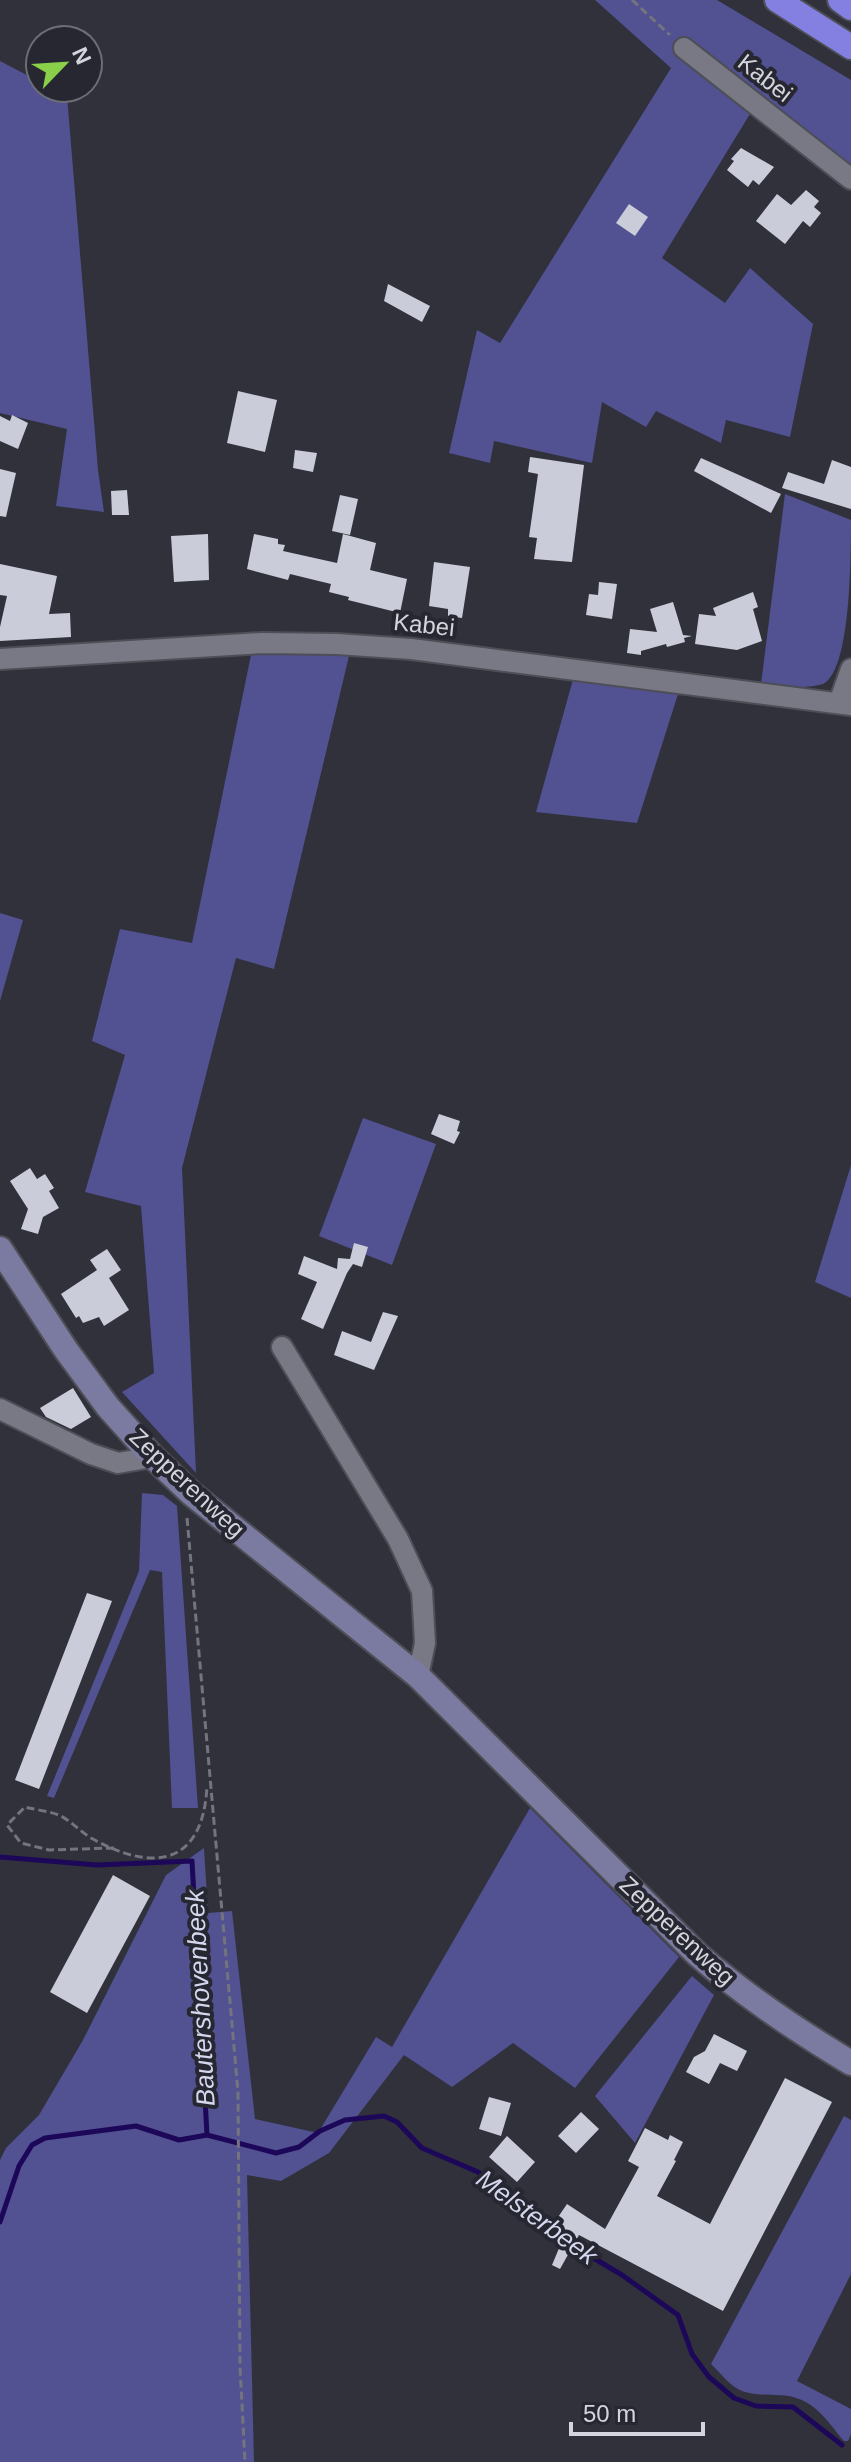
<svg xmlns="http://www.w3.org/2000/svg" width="851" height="2462" font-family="Arial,sans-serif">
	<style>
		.green { fill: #525192 }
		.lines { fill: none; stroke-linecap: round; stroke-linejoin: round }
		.stream { stroke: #1c0758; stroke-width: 5 }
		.building { fill: #cbccd9 }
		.street-casing { stroke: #4d4e56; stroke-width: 24 }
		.secondary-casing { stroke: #4d4e56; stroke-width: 28 }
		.highway-casing { stroke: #4d4e56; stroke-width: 28 }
		.path { stroke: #73747d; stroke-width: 3; stroke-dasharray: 8 4; stroke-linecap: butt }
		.street { stroke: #787985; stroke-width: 20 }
		.secondary { stroke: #7b7ba1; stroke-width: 24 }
		.highway { stroke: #8380e2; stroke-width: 24 }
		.labels { text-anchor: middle; stroke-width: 8; stroke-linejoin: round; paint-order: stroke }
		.street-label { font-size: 24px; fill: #d4d5dc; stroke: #262731 }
		.water-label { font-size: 26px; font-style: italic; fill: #d5d7ee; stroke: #262731 }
	</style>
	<rect width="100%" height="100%" fill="#30313b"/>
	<path class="green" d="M595,0h122l134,80v89l-162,-131 -9,14 73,57 -91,149 63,45 25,-35 63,56 -23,113 -64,-17 -5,23 -65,-32 -10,16 -44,-25 -10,61 -98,-22 -4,22 -41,-10 28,-123 23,13 171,-275z
		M0,61l40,21v6h11l16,8 31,374 6,42 -48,-6 11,-77 -67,-16z
		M785,494l66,26c0,36 0,151 -28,164 -19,6 -43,1 -62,0z
		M350,652l-76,317 -38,-11 -54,210 14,305 -74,-81 32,-19 -13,-167 -56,-14 40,-137 -33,-14 28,-112 72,14 59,-288z
		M574,676l105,15 -42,132 -101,-11z
		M0,913l23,7 -23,81z
		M363,1118l73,26 -44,121 -73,-29z
		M851,1165v133l-36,-16z
		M142,1493l21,2 14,11 21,302h-26l-10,-236 -12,-2 -96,228 -7,-2 92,-225z
		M530,1808l149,149 -104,131 -62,-45 -61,44 -48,-32 -75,98 -48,28 -34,-6 7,287h-254v-302l6,-12 33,-33 44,-75 83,-165 38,-27 4,65 24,-2 23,208 63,14 58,-96 16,10z
		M692,1976l22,19 -79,148 -40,-47z
		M844,2116l7,4v154l-54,107 54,28v25l-3,7h-4c-13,-15 -25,-35 -45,-42 -19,-8 -43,0 -61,-10 -10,-5 -19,-18 -27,-25z"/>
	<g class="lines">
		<path class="stream" d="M0,1857l97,8 95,-4 15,274
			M0,2222l19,-56 13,-21 13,-7 91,-12 43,14 28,-5 69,18 23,-6 21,-16 25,-11 39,-4 13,6 25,26 56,24 82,66 62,37 56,40 14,39 17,23 25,21 22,8 37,1 49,38"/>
	</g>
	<path class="building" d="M741,148l33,19 -15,18 -6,-5 -5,7 -21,-17 7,-9 -3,-2z
		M806,190l13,11 -5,6 7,6 -11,14 -7,-6 -18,23 -29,-23 21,-27 14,11z
		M629,204l19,13 -13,19 -19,-13z
		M388,284l42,22 -8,16 -38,-21z
		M238,391l39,9 -12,52 -38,-9z
		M12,415l16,8 -10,26 -18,-8v-25l10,5z
		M295,450l22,3 -4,19 -20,-4z
		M530,457l54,8 -12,97 -38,-3 3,-21 -8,-1 9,-63 -10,-2z
		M701,458l80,36 -10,19 -77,-42z
		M832,460l19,7v42l-69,-21 6,-16 36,12z
		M0,469l16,4 -10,44 -6,-1z
		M127,490l2,25h-17l-1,-24z
		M340,495l18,4 -8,36 -18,-4z
		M208,534l1,46 -35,2 -3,-46z
		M254,534l24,5v5l7,1 -2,6 54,12 6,-29 33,9 -6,27 37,9 -7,34 -52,-13 1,-3 -20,-5 2,-8 -41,-10 -2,6 -41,-11z
		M434,562l36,5 -8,51 -14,-2v-7l-19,-3z
		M0,564l57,12 -8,38 21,-1 1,24 -71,4v-14l7,-31 -7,-1z
		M599,582l18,2 -5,35 -26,-4 3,-21 9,1z
		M753,592l5,15 -5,2 9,32 -25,9 -42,-6 4,-30 17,2 -3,-8z
		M673,602l10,33 9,1 -8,2 1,4 -18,5 -1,-3 -25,7v4l-14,-2 3,-24 27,3 -7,-23z
		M439,1114l21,7 -3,10 3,1 -6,12 -23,-10z
		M30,1168l7,11 8,-5 9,14 -5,3 10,17 -16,9 -5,17 -17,-5 7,-20 -18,-28z
		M354,1243l14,4 -6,20 -9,-3 -6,9 -24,56 -22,-10 16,-37 -19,-8 6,-18 33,13 1,-11 12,1z
		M107,1249l14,21 -12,8 20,32 -25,16 -5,-9 -16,6 -4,-7 -3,2 -15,-24 36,-24 -7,-10z
		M383,1312l15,4 -24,54 -40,-15 8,-24 29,11z
		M73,1388l18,29 -20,12 -25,-12 -6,-9z
		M87,1593l25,8 -73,188 -24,-9z
		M113,1875l37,21 -63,117 -37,-21z
		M714,2034l33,17 -10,20 -17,-8 -11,21 -23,-12 8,-15 11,-6z
		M785,2078l47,24 -109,209 -144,-76 -19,34 -8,-4 13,-31 -13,-8 15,-22 38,25 34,-62 -11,-6 17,-33 23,12 2,-5 13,7 -9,18 2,1 -19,35 53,28z
		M489,2097l22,6 -10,33 -22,-7z
		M581,2112l18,17 -23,24 -18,-17z
		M507,2136l28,26 -18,20 -28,-25z"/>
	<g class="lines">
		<defs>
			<path id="street" d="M684,48l167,131
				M0,659l262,-16 75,1 74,5 440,56
				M839,703l12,-34
				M282,1347l116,192 24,52 3,52 -7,33
				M0,1409l91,45 27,9 35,-6"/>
			<path id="secondary" d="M0,1249l66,101 42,57 45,50 39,37 226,182 279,278c48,42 99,76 154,109"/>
			<path id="highway" d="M777,0l74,47
				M840,0l11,8"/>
		</defs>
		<use href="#street" class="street-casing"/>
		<use href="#secondary" class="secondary-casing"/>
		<use href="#highway" class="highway-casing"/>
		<path class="path" d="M632,0l38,35
			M187,1518l51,574 2,274 5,96
			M114,1848l-65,2 -28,-7 -14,-18 18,-18c11,3 25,4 36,9 11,6 20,16 30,22 62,35 112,28 116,-52"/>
		<use href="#street" class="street"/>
		<use href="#secondary" class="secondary"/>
		<use href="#highway" class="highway"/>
	</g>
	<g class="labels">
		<g class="street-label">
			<text transform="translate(765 78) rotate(38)" y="8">Kabei</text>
			<text transform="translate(424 625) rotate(6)" y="8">Kabei</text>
			<text transform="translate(187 1483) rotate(43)" y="8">Zepperenweg</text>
			<text transform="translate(677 1931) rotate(43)" y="8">Zepperenweg</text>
		</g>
		<g class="water-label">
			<text transform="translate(200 1998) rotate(-93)" y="9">Bautershovenbeek</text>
			<text transform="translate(537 2217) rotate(36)" y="9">Melsterbeek</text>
		</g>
	</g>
	<g transform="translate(64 64) rotate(65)"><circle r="38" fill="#262731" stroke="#6c6d75" stroke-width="2"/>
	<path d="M0-6L14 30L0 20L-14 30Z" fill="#89cf49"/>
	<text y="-12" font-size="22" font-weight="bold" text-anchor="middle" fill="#d4d5dc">N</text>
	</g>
	<path d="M571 2422v12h132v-12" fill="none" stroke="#d4d5dc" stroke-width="4"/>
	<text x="583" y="2422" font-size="24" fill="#d4d5dc" stroke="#262731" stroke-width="6" paint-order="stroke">50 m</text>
</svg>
